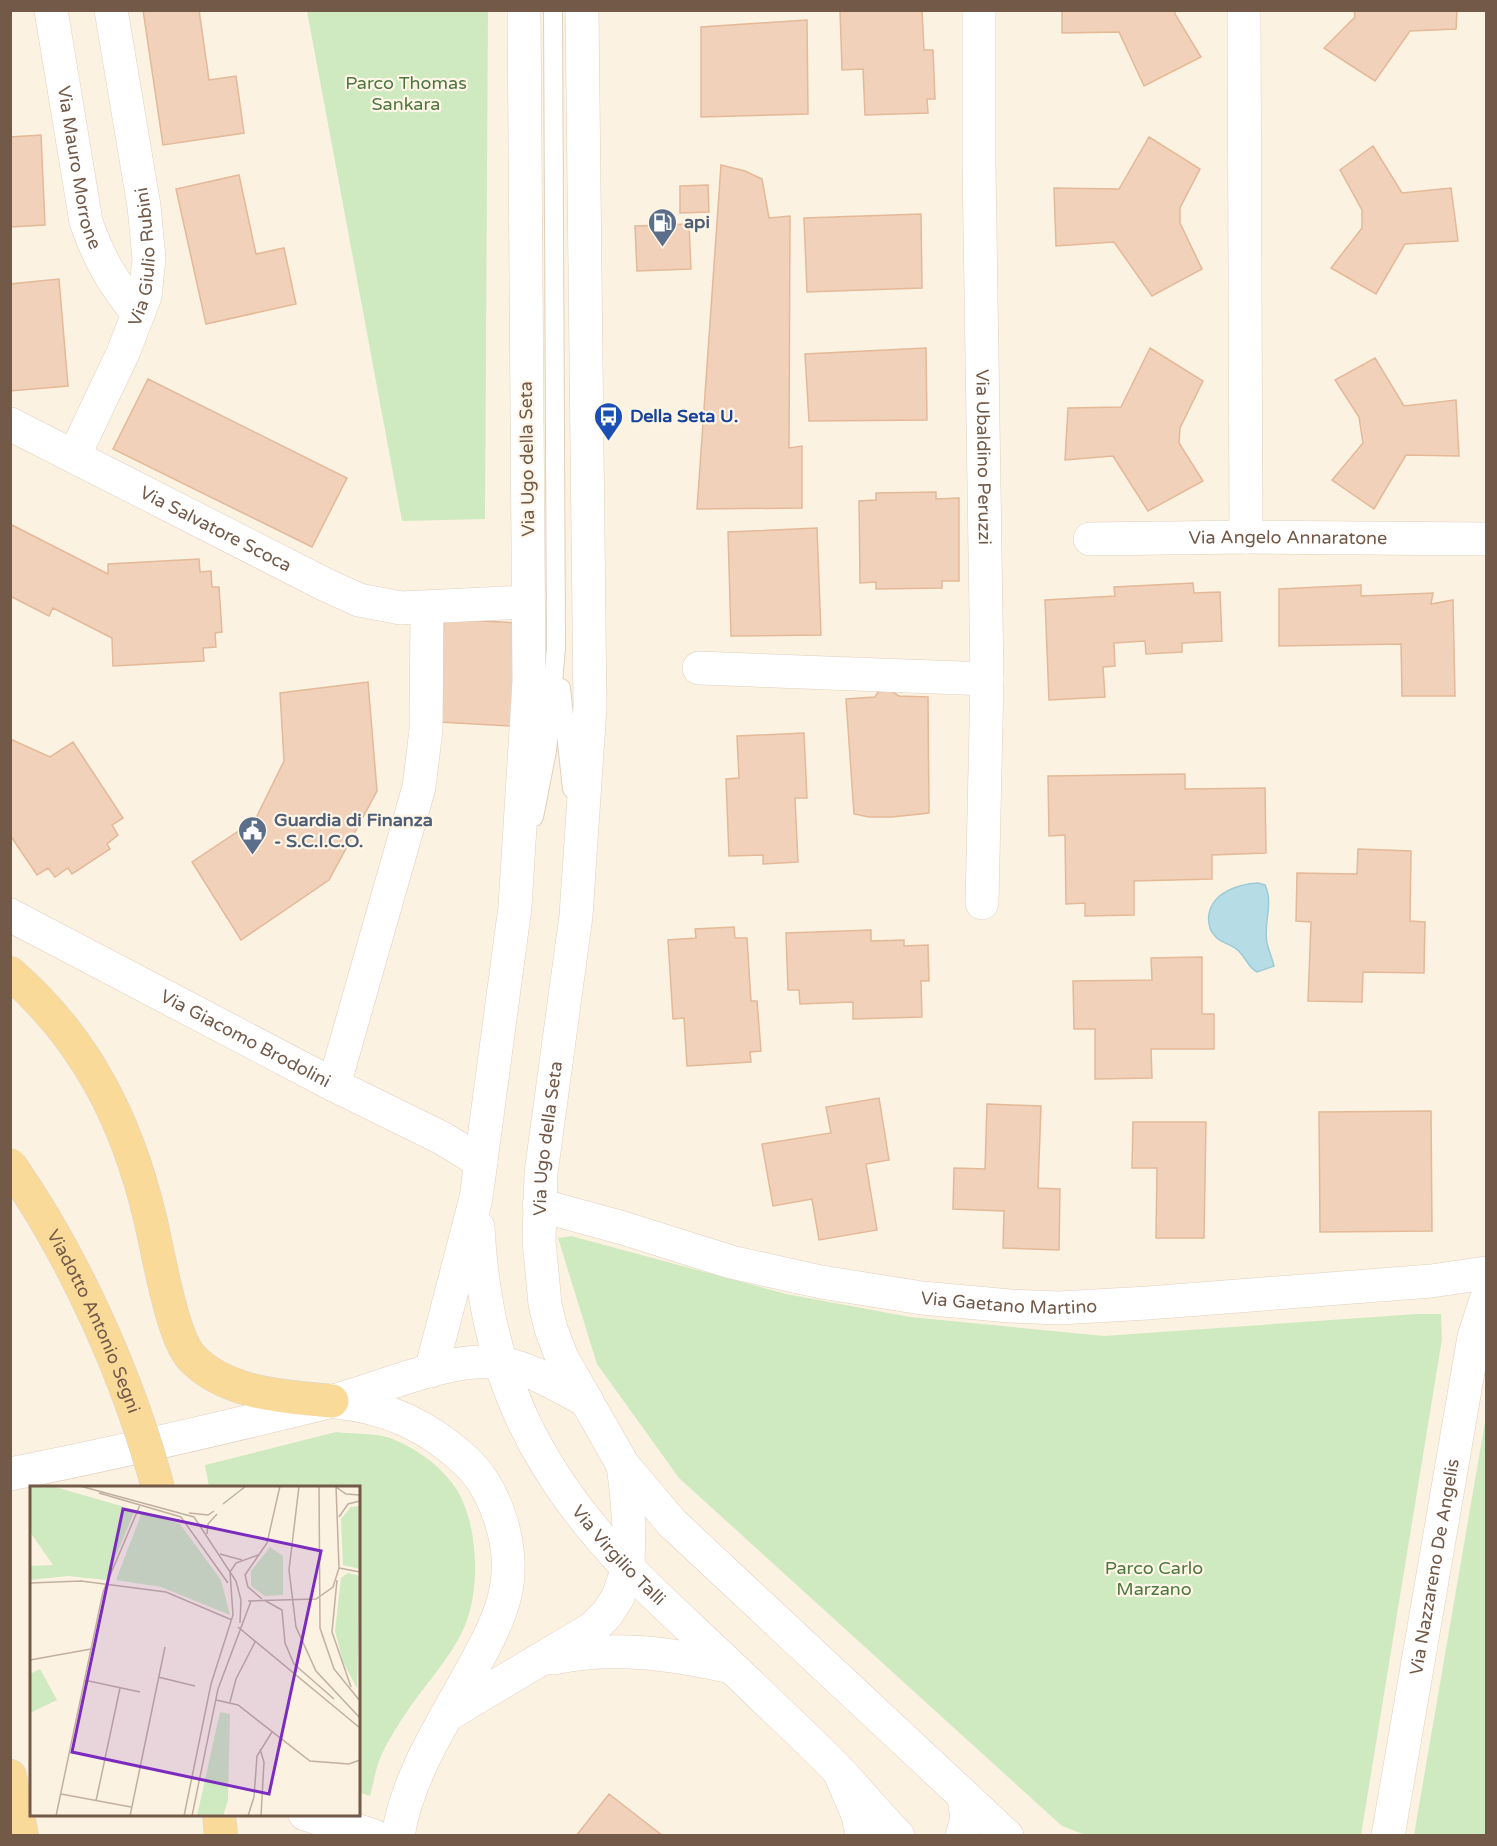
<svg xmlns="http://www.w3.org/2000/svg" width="1497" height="1846" font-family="'Varela Round',sans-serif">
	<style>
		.green { fill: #cfe9c0 }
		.water { fill: #b6dce5; stroke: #9ccbd6; stroke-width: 1.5 }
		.building { fill: #f1d1b9; stroke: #e3b999; stroke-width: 1.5 }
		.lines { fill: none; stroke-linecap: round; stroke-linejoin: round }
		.service-casing { stroke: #e0cfbd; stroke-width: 20 }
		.minor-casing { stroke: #e0cfbd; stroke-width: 34 }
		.tertiary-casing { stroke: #e0cfbd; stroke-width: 34 }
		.primary-casing { stroke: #dad4cf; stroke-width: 34 }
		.service { stroke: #fff; stroke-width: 18 }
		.minor { stroke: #fff; stroke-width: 33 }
		.tertiary { stroke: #fff; stroke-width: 33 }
		.primary { stroke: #fada99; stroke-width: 33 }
		.primary-bridge-casing { stroke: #dad4cf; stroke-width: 34; stroke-linecap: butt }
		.primary-bridge { stroke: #fada99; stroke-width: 33 }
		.labels { text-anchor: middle; stroke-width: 4.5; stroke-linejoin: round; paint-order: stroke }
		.park-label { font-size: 18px; fill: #4e7841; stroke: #fff6e7 }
		.street-label { font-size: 18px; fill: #725948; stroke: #fff6e7 }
		.service-label { font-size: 18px; font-weight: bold; fill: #4e5e75; stroke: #fff6e7; text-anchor: start }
		.transit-label { font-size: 18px; font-weight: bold; fill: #164399; stroke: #fff6e7; text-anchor: start }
		.inset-road { fill: none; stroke: #c1b09f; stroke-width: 1.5 }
		.view { fill: #7b2cbf; fill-opacity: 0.15; stroke: #7b2cbf; stroke-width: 3 }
		.inset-edge { fill: none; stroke: #725948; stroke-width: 3 }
	</style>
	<rect width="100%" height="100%" fill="#fcf2e1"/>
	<path class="green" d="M307,11h181l-3,508 -83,2z
		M571,1236l215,58 124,23 194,19 313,-22h24l1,25 -81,496 -273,1 -26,-10 -383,-348 -82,-114 -39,-126z
		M1486,1416v419h-72z
		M336,1432c16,2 40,1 54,6 24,9 47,25 62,45 26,33 29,101 14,140 -13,32 -38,58 -58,87 -10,15 -22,33 -29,51 -4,11 -6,24 -9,35l-12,-4v-304l-149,-1 -4,-22z"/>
	<path class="water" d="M1258,883l7,2c9,18 -2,38 2,58 2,8 5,15 7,23l-17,6c-10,-5 -12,-18 -22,-24 -7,-5 -14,-5 -20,-12 -6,-6 -7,-15 -6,-22 4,-22 30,-30 49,-31z"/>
	<path class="building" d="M143,10h56l10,70 27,-4 8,57 -81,12z
		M840,10h82l2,40h9l2,49h-8l1,14 -63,2 -2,-46 -21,1z
		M1062,10h113v4l26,43 -57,29 -25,-54 -57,1z
		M1354,10h103l-1,19 -46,2 -35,50 -51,-33 31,-31z
		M807,20l1,94 -107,3v-90z
		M41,135l4,90 -35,2v-90z
		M1149,137l51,32 -20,39v15l22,46 -50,27 -38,-54 -58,4 -2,-58 65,1z
		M1373,146l29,47 49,-5 7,53 -53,3 -29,50 -45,-26 31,-40v-18l-22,-40z
		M721,165l24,6 17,8 7,39 21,-2 -1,232 13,-2v62l-105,1z
		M239,175l17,79 28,-6 12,56 -90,20 -30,-135z
		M708,185l1,27 -29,1v-27z
		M921,214l1,74 -115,4 -3,-74z
		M689,224l2,45 -54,2 -2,-45z
		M59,279l9,107 -58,5v-107z
		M926,348l1,72 -118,1 -4,-67z
		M1150,348l53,33 -23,47 -1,15 24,38 -55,30 -35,-55 -48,4 3,-52 53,-1z
		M1375,358l29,48 52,-6 3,56 -53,-1 -32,54 -42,-29 31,-37 -4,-26 -24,-37z
		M148,379l199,99 -35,69 -199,-98z
		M936,492v7l23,-1v83h-17v7l-66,1v-7l-16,1 -1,-82 17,-1v-7z
		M10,524l98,50v-10l91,-5 1,13 11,-1 1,16h7l3,45 -7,1 1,14 -13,1 1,13 -91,5 -1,-28 -59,-30 -4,8 -39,-20z
		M817,528l4,107 -90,1 -3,-104z
		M1193,583l1,10 26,-1 2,49 -40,2v9l-36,2 -1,-13 -31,2 1,23 -12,1 2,30 -56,3 -4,-100 70,-4 -1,-9z
		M1361,585v11l72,-3 -2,11 22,-4 2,96h-53l-1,-52 -122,2v-57z
		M444,619l73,4 -5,103 -73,-4z
		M368,682l9,109 -48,89 -88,60 -49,-78 63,-42 29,-59 -4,-68z
		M890,690l9,6 29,1 1,116 -37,4h-23l-15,-3 -8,-115 29,-2 3,-5z
		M804,733l3,65h-12l3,64 -35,2v-9l-34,1 -3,-77 13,-1 -2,-42z
		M10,739l40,18 23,-15 50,76 -11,7 6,10 -11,9 3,5 -38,25 -4,-6 -13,9 -7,-9 -11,7 -27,-40z
		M1185,774v15l80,-1 1,65 -54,2v24l-78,2v34l-49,1v-13l-19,1 -1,-69 -16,1 -1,-60z
		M1358,849l53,2 -1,70 15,1 -1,51 -61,-1 -1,30 -54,-1 3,-79 -15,-1 1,-48 60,1z
		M734,927l1,11h12l4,63h6l4,50 -11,1 1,10 -64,4 -3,-48 -11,1 -5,-79 28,-2 -1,-9z
		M871,930v11l33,-1v6l24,-1 1,36h-8l1,36 -69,2v-17l-53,2 -1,-14h-11l-2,-57z
		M1202,957v57h12v35h-63l1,29 -57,1v-50h-21l-1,-48 79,-1 -1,-22z
		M879,1098l10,62 -23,4 11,66 -58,10 -7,-41 -39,7 -11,-62 69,-11 -5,-26z
		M987,1104l54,2 -3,82 22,1 -1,61 -56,-2 1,-37 -51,-2 1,-41 31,1z
		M1431,1111l1,120 -112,1 -1,-120z
		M1133,1122h73l-2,116h-48l1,-70h-25z
		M609,1794l54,42h-87z"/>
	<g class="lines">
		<defs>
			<path id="service" d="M561,688l11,101
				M534,817l13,-66 9,-103 -3,-638"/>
			<g id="minor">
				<path id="s1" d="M51,10l35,212c14,39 26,59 52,92"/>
				<path id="s2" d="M979,10v155l8,514 -5,224"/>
				<path d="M1244,10l2,527"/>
				<path id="s3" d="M10,424l314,160 35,16 42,8 127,-6"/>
				<path id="s4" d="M74,456l49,-103 22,-57 4,-37 -5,-53 -33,-196"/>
				<path id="s5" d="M1090,539l156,-2 240,2"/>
				<path d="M699,668l288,11"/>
				<path id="s6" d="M10,915l324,170 108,53 39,24"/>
				<path d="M334,1085l85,-298 7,-57 1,-122"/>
				<path id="s7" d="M539,1205l84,23 108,34 90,20 101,16 88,8 49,2 89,-5 283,-22 55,-8"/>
				<path d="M841,1776l17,39 4,21"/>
				<path d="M305,1814l69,22"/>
				<path d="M962,1836l5,-18 -3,-21"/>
				<path id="s8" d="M1388,1836l86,-499 12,-37"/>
			</g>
			<g id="tertiary">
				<path id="s9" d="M478,1227c7,139 53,240 149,340 37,38 77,73 115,110 33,32 66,62 98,95 20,21 38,44 58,64"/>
				<path d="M431,1371l45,-173 39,-291 14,-226 -5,-671"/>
				<path d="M336,1402c52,5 92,24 130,59 15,14 26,34 33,54 9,25 12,54 6,80 -6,25 -19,49 -31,71 -29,55 -66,107 -76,170"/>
				<path d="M623,1465l49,58 335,313"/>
				<path d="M10,1474c107,-21 213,-46 319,-72 48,-12 123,-47 171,-39 31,5 60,24 87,38"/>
				<path d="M554,1658c59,-13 120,-4 177,9"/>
				<path id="s10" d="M449,1714l144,-86 14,-14 11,-17 10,-29 1,-42 -3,-37 -3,-24 -61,-107 -11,-29 -6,-25 -6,-63 2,-68 35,-257 14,-209 -8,-697"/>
			</g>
			<path id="primary" d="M10,973c76,66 117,148 140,245 8,32 21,116 41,139 34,37 95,40 141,44
				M10,1776l12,60
				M219,1814l2,22"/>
		</defs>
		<use href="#service" class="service-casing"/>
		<use href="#minor" class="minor-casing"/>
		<use href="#tertiary" class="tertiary-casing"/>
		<use href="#primary" class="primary-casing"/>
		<use href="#service" class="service"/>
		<use href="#minor" class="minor"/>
		<use href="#tertiary" class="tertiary"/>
		<use href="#primary" class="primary"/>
		<defs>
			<g id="primary-bridge">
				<path id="s11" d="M10,1165c65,93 119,214 148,323"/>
			</g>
		</defs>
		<use href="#primary-bridge" class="primary-bridge-casing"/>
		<use href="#primary-bridge" class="primary-bridge"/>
	</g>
	<defs>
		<symbol id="fuel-pin" viewBox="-11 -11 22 30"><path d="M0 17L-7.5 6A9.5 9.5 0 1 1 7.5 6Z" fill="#5c6f8a" stroke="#fff6e7"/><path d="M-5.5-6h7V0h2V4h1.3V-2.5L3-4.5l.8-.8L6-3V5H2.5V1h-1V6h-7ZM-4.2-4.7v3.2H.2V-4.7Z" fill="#fff"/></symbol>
		<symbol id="bus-pin" viewBox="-11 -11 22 30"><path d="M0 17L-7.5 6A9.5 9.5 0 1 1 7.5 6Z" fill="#1a4fb4" stroke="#fff6e7"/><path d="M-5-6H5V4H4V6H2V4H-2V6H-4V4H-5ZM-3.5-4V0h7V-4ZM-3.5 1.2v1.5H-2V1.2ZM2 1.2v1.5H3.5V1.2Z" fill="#fff"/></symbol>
		<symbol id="civic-pin" viewBox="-11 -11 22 30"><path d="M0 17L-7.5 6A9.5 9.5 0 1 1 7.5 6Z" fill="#5c6f8a" stroke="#fff6e7"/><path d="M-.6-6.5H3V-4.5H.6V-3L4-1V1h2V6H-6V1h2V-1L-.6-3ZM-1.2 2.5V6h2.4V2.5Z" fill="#fff"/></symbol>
	</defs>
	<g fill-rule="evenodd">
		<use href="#fuel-pin" x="646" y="206" width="33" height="45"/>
		<use href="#bus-pin" x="592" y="400" width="33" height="45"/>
		<use href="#civic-pin" x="236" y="814" width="33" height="45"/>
	</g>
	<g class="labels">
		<g class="park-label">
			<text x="406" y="89">Parco Thomas<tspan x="406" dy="21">Sankara</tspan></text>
			<text x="1154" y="1574">Parco Carlo<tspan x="1154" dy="21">Marzano</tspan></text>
		</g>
		<g class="street-label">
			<text dy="6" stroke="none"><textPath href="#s1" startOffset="160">Via Mauro Morrone</textPath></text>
			<text dy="6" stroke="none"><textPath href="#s4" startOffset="214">Via Giulio Rubini</textPath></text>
			<text dy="6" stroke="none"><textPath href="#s2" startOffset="447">Via Ubaldino Peruzzi</textPath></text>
			<text transform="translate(527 459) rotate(-91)" y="6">Via Ugo della Seta</text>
			<text dy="6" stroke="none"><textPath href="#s3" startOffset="231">Via Salvatore Scoca</textPath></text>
			<text dy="6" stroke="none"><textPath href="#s5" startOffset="198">Via Angelo Annaratone</textPath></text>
			<text dy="6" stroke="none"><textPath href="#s6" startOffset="266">Via Giacomo Brodolini</textPath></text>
			<text dy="6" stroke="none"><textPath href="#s10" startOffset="688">Via Ugo della Seta</textPath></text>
			<text dy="6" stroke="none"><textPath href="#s7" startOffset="482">Via Gaetano Martino</textPath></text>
			<text dy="6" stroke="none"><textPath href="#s11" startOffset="178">Viadotto Antonio Segni</textPath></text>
			<text dy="6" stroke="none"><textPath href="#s9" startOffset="366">Via Virgilio Talli</textPath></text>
			<text dy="6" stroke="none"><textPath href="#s8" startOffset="273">Via Nazzareno De Angelis</textPath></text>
		</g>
		<g class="service-label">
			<text x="684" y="228">api</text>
			<text x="274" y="826">Guardia di Finanza<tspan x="274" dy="21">- S.C.I.C.O.</tspan></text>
		</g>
		<g class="transit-label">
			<text x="630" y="422">Della Seta U.</text>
		</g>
	</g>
	<g transform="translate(30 1486)">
		<rect width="330" height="330" fill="#fcf2e1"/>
		<path d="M0,0h22l83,24 -29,70 -38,-4 -38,4v-14l23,-1 -23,-33zM330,20v63l-17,-4 -2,-46 10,-12zM112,26l38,12 41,56 9,35 -69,-28 -45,-7zM240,61l13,9v39l-18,1 -14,-10v-15zM318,87l12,3 -3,112 -14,-26 -8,-31 6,-53zM10,183l17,31 -27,13v-39zM190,226l10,2 -2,86 -5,16h-26z" fill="#cfe9c0"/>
		<path class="inset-road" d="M50,0l114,31 42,64 5,19 -1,23M269,0l-10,84 7,57 20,44 44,47M289,0l1,142 14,41 26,32M306,1l10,7 14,1M69,7l82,24 47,66M193,18l23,-18M159,27l19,2 6,-4M309,31l9,-13 12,-3M177,48l1,-10 9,-10M190,68l22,6M309,82l21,4M307,94l-5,52 19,55M0,97l51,-2 85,11 66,28M232,113l-14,-12 -3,-12 22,-32 13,-57M234,114l18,10 3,33 9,21 40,35M218,115l68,-2 17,-12 6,-19 -3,-82M208,141l122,101M0,174l61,-11M128,191l37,9M54,194l56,12M186,214l22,5 72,56 39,3 11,-4M200,216l6,-23 19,-37M230,263l4,13 -3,54M31,308l70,13M66,315l24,-113M26,330l47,-224 37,-87M100,330l35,-169M154,330l27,-132 22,-69 -3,-43 6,-9 22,-8M162,330l26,-127 33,-88M218,330l6,-19 3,-41 15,-24"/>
		<path class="view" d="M93,23l198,42 -52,243 -197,-42z"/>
		<rect width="330" height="330" class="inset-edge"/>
	</g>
	<rect width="1497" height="1846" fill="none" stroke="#725948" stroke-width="24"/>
</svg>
